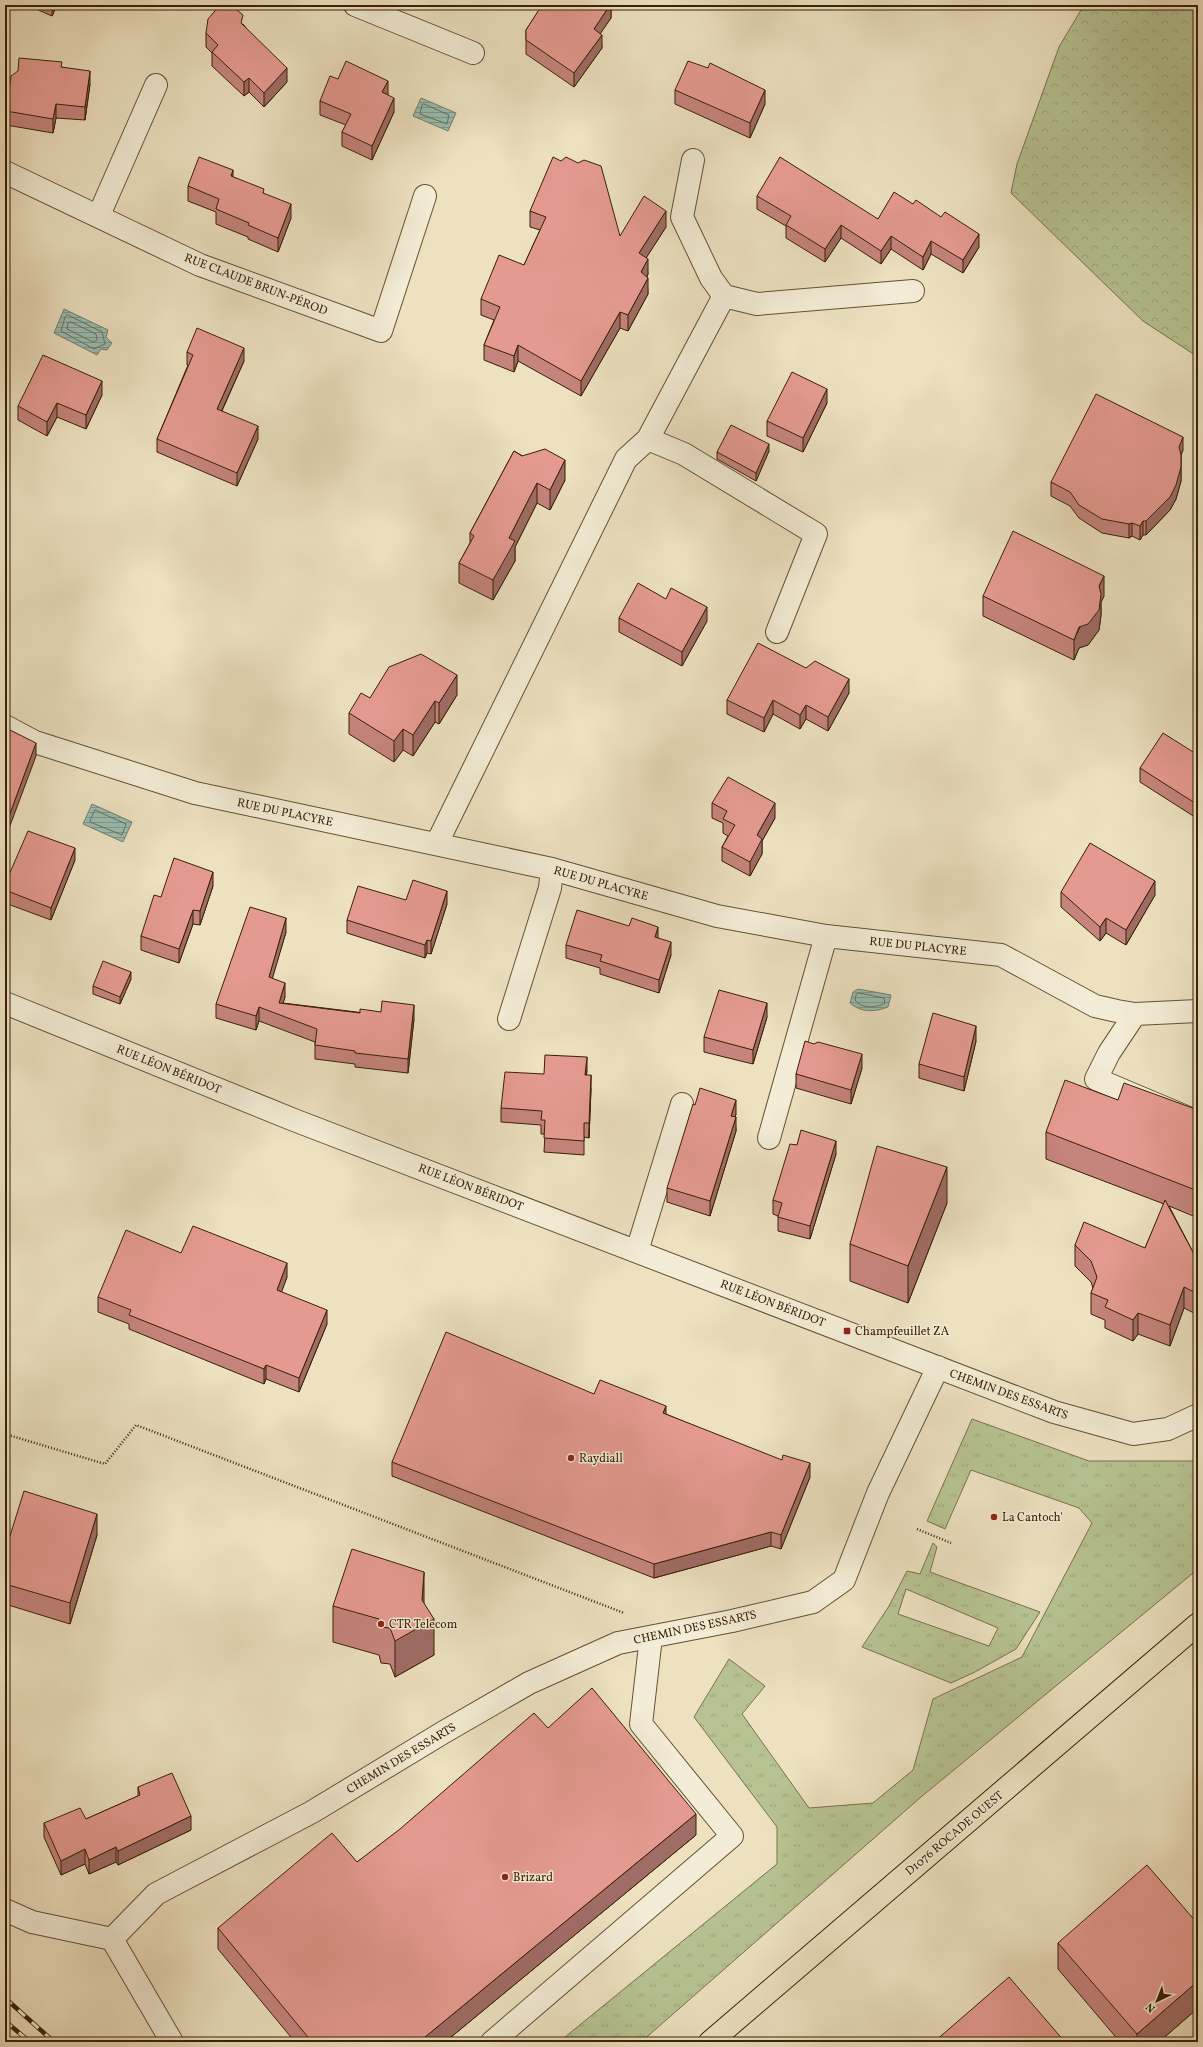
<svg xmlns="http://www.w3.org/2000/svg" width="1203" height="2047" font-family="Vollkorn,serif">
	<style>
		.grass { fill: url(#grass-tufts); stroke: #78724c; fill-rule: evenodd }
		.forest { fill: url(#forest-crowns); stroke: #78724c }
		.water { fill: url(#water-rules); stroke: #727f6d }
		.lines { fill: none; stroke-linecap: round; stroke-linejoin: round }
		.shore { stroke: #686f5c; stroke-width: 1 }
		.minor-casing { stroke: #655034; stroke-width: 24 }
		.major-casing { stroke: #382005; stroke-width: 24 }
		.path { stroke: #382005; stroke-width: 2.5; stroke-dasharray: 1 2; stroke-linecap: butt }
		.minor { stroke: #f3ecd6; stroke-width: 22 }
		.major { stroke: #ede1c0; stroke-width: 22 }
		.rail-casing { stroke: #382005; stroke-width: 4.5 }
		.rail { stroke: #f3ecd6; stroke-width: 3; stroke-dasharray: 9; stroke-linecap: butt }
		.wall { fill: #c5847d; stroke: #382005 }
		.shaded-wall { fill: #a06c66; stroke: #382005 }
		.building { fill: #e59a91; stroke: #382005 }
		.poi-dot { fill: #8f2418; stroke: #f3ecd6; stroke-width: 1.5 }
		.labels { text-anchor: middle; stroke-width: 3; stroke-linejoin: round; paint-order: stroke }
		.street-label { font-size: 12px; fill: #382005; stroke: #f3ecd6 }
		.poi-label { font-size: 12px; fill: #382005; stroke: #f3ecd6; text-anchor: start }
	</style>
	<defs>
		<pattern id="grass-tufts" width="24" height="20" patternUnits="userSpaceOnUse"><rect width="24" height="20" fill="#b7c393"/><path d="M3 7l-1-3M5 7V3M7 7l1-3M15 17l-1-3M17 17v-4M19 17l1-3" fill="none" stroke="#9ea77d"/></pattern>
		<pattern id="forest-crowns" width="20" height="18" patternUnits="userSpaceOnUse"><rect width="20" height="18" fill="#b7c393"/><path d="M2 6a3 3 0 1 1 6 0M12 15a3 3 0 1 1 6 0" fill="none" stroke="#9ea77d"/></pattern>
		<pattern id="water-rules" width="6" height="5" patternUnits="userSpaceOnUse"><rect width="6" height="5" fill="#99beb2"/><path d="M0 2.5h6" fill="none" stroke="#7e9a8f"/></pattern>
	</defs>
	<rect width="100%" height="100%" fill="#ede1c0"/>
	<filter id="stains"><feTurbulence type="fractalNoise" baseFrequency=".005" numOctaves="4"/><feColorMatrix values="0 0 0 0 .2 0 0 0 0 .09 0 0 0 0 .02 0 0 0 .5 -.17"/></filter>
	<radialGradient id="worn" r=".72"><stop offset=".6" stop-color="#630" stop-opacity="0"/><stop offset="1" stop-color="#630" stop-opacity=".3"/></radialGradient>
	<path class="grass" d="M972,1419l117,42h103l6,-4v112l-277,228 -280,245h-82l218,-178v-37l-83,-110 35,-58 36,27 -23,28 67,94 64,-5 40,-33 20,-71 89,-42 70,-134 -13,-15 -108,-38 -26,59 -18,-8z
		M933,1543l4,4 -7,25 110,40 -24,37 -41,23 -24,11 -89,-36 27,-41 18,-35 13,3zM906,1589l92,39 -9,18 -91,-32z"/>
	<path class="forest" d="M1084,5h114v352l-55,-36 -132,-128 6,-29 42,-117z"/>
	<path class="water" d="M421,98l35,15 -8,18 -35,-15z
		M64,309l44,21 -2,7 6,6 -5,7 -6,-1 -4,6 -43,-22z
		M92,804l40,18 -9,20 -40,-18z
		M858,989l33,6 -3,12c-13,5 -27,6 -38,-4l3,-11z"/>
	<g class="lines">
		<path class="shore" d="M424,104l25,11 -2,9 -27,-10 2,-9z
			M68,315l34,17 3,12 -11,5 -33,-18 4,-14z
			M71,322l25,12 1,6 -4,2 -26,-13 1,-6z
			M95,810l31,14 -4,11 -32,-13z
			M859,993l25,5 1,5c-8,5 -24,6 -30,-3l1,-5z"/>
		<defs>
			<path id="minor" d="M355,5l118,48
				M693,160l-11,57 29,61 13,18 33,8 156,-13
				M5,172l195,93 181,66 44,-135
				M99,215l57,-130
				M648,439l36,15 132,80 -39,98
				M5,726l30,16 160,51 357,76 165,47 109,20 175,19 94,51 22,5 18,3 63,-3
				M437,843l189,-384 22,-20 76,-143
				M5,1003l289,117 760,292 79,22 35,-5 30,-14
				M1135,1014l-26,39 -13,26 102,43
				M509,1019l41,-131 2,-19
				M769,1138l57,-202
				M637,1251l45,-147
				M5,1910l27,12 80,17
				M112,1939l44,-45 156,-82 132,-80 85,-49 89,-40 114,-22 81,-19 31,-22 34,-87 60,-126
				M112,1939l60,103
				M492,2042l240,-206 -91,-112 10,-87"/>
			<path id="major" d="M710,2042l488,-418"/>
		</defs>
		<use href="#minor" class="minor-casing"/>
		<use href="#major" class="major-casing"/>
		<path class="path" d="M5,1434l100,30 31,-39 488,188
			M917,1529l34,14"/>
		<use href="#minor" class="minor"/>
		<use href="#major" class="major"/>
		<defs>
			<path id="rail" d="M5,1998l49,44
				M5,2021l25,21"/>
		</defs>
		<use href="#rail" class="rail-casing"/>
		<use href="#rail" class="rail"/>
	</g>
	<path class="wall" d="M27,5h30l-5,11z
		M541,5h70v13l-11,15 2,15 -28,39 -48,-33v-24l15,-23z
		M243,24l44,58 -23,25 -15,-15 -5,4 -32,-30v-13l-6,-6v-14z
		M62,67l28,17 -5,36 -29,-2 -3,15 -47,-8v-14z
		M675,90l90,14 -15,34 -75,-34z
		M388,95l6,17 -22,48 -30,-14v-14l4,-7 -26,-10v-14z
		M233,177l31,16 27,25 -13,34 -30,-13v-2l-32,-13v-12l-28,-11v-15z
		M757,196l121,23 101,28 -16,26 -32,-19 -8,16 -32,-21 -10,15 -40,-26 -16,24 -39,-24v-12l-29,-17z
		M530,211l90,25 46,-9 -20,31 2,16 -1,3 1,17 -20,37 -8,-3 -39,68 -63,-35 -4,11 -30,-12v-15l10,-25 -13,-5v-16l43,-34 16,-35 -10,-3z
		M187,352l57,9 -22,50 36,28 -21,47 -80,-34v-13l31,-74h-1z
		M102,395l-16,34 -29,-12 -10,19 -29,-16v-14z
		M827,403l-24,49 -36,-16v-15z
		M1183,450l-2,5v26l-5,18 -6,11 -24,25h-3l-3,5 -8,-4 -3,2 -27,-5 -23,-15 -9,-12 -19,-10v-14z
		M514,451l51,29 -15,30 -13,-7 -22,44v14l-22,39 -34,-17v-20l11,-20v-10z
		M769,451l-13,30 -39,-22v-7z
		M983,596h121l-3,6v13l-2,15 -11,15 -9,3 -5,12 -91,-44z
		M619,618l88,3 -25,45 -63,-34z
		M849,693l-21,38 -22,-12 -6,10 -27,-15 -9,18 -37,-18v-14z
		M457,695l-18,29 -4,-2 -22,34 -10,-6 -9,12 -45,-28v-21l21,-15z
		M1198,755v64l-58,-37v-14z
		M712,803l63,15 -13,23v13l-12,22 -28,-15v-14l6,-11 -5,-3v-10l-11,-5z
		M75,860l-24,60 -46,-17v-13z
		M213,886l-13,39 -7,-1 -14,39 -38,-13v-14l20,-39z
		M1061,892l94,3 -29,50 -20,-12 -6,8 -39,-34z
		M406,900l41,4 -16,50 -4,-1 -2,5 -78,-25v-13z
		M286,932l-14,46 13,19 -2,6 131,16 -6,54 -53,-6v-3l-40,-5v-17l-56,-21 -3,9 -40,-12v-14z
		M566,945l105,10 -12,38 -59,-19v-6l-34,-10z
		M131,979l-11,25 -27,-10v-8z
		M767,1017l-14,47 -49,-12v-15z
		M976,1041l-12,50 -45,-13v-14z
		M862,1068l-11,36 -55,-16v-14z
		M587,1071l-1,4 5,14 -2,49 -5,-1v18l-40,-3 1,-18h-4v-9l-40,-3v-14l43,-34z
		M1118,1100l80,10v108l-29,-12 25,48 4,2v59l-14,-7 -14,38 -32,-12 -5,7 -28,-13v-8l-14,-6v-21l2,-5 -2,-6 -16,-16v-21l70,3 19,-44 -118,-45v-27z
		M736,1114l-1,3 1,14 -26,85 -43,-14v-14z
		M836,1154l-26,85 -32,-8v-15l-5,-2v-14z
		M947,1203l-39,100 -58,-22v-37z
		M181,1253l106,24 -6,15 46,32 -28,68 -33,-13 -2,5 -135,-55v-5l-31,-12v-15z
		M594,1394l72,20 144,63 -29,72 -10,-3 -117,32 -262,-102v-14z
		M97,1535l-27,89 -65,-20v-52z
		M424,1603l10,52 -39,22 -5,-13 -9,-1 -2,-8 -46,-13v-36z
		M548,1728l148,107 -251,207h-150l-77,-93v-21l139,-66z
		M138,1787l53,43 -73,35 -2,-3 -27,12 -4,-10 -24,11 -17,-38v-14l42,-4 52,-23z
		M1198,1924v84l-39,34h-39l-62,-73v-26z"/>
	<path class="shaded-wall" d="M52,5h5l-5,11z
		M610,5h1v13l-17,25v-14z
		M602,35v13l-28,39v-14z
		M287,68v14l-23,25v-14z
		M90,71v13l-5,36v-13z
		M249,78v14l-5,4v-14z
		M388,81v14l-6,-3z
		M765,90v14l-15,34v-15z
		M394,98v14l-22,48v-14z
		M56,104v14l-3,15v-14z
		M233,170v14l-2,-8z
		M291,204v14l-13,34v-14z
		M666,211v16l-27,42v-16z
		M841,225v13l-16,24v-13z
		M979,234v13l-16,26v-13z
		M891,236v13l-10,15v-13z
		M931,241v13l-8,16v-13z
		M648,259v15l-7,14v-16z
		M648,278v16l-20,37v-16z
		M620,312v16l-39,68v-15z
		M518,345v16l-4,11v-16z
		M244,348v13l-27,60v-12z
		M102,381v14l-16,34v-14z
		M827,389v14l-24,49v-14z
		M57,403v14l-10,19v-14z
		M258,426v13l-21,47v-13z
		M1183,437v13l-2,5v26l-5,18 -6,11 -24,25v-14z
		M769,444v7l-13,30v-8z
		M565,460v20l-15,30v-20z
		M537,483v20l-22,44v14l-22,39v-20l16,-42z
		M1143,521v14l-3,5v-14z
		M1132,523v13l-3,2v-14z
		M1104,576v20l-3,6v13l-2,15 -11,15 -9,3 -5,12v-20z
		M707,607v14l-25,45v-14z
		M457,675v20l-18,29v-21z
		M849,679v14l-21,38v-14z
		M773,700v14l-9,18v-14z
		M435,701v21l-22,34v-21z
		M806,705v14l-6,10v-14z
		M403,729v21l-9,12v-21z
		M36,743v13l-31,83v-12z
		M775,803v15l-13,23v13l-12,22v-14l7,-27z
		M75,848v12l-24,60v-12z
		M213,872v14l-13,39v-14z
		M1155,881v14l-29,50v-15z
		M447,891v13l-16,50v-13z
		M193,910v14l-14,39v-14z
		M286,918v14l-17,58v-13z
		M1106,918v15l-6,8v-14z
		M658,927v13l-3,-3z
		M427,940v13l-2,5v-13z
		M671,942v13l-12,38v-13z
		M131,972v7l-11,25v-7z
		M285,983v14l-6,18v-12z
		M767,1003v14l-14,47v-14z
		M414,1005v14l-6,54v-14z
		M259,1007v14l-3,9v-14z
		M976,1026v15l-12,50v-14z
		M862,1054v14l-11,36v-14z
		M587,1057v14l-2,18v-14z
		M591,1075v14l-2,49v-15z
		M736,1100v14l-5,16v-14z
		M736,1117v14l-26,85v-15z
		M836,1141v13l-26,85v-13z
		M947,1167v36l-39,100v-37z
		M287,1263v14l-10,28v-15z
		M1184,1287v21l-14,38v-21z
		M327,1310v14l-28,68v-14z
		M1138,1313v21l-5,7v-21z
		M266,1365v14l-2,5v-15z
		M666,1406v15l-3,-8z
		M810,1463v14l-29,72v-14z
		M97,1514v21l-27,89v-21z
		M771,1532v14l-117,32v-14z
		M424,1572v36l10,11v36l-39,22v-36l27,-41z
		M696,1814v21l-251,207h-26z
		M191,1816v14l-73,35v-14z
		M116,1847v15l-27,12v-14z
		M85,1849v15l-24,11v-14z
		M1198,1981v27l-39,34h-22v-8z"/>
	<path class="building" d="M220,5h11l12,10 -2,8 46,45 -23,25 -15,-15 -5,4 -32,-30 6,-7 -12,-12 2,-14z
		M542,5h68l-16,24 8,6 -28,38 -48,-33v-10z
		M19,58l43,4 -1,5 29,4 -5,36 -29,-3 -3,15 -47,-8 5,-35 7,-5z
		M346,61l42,20 -6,11 12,6 -22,48 -30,-14 9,-18 -31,-13 10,-25 8,3z
		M688,61l20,7 2,-5 55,27 -15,33 -75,-33z
		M199,157l34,13 -2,6 33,13 -1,4 28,11 -13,34 -30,-13 1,-2 -33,-14 3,-10 -31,-13z
		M553,157l8,4 5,-4 12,6 6,-3 17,6 19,70 24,-40 22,15 -27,42 9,6 -7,13 7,6 -20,37 -8,-3 -39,69 -63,-36 -4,11 -30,-11 16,-38 -19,-8 18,-44 25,10 22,-48 -16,-6z
		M780,157l98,62 16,-27 19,12 3,-4 25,17 4,-5 34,22 -16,26 -32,-19 -8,16 -32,-21 -10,15 -40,-26 -16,24 -39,-24 5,-9 -34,-20z
		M197,328l47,20 -27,61 41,17 -21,47 -80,-34 36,-84 -6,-3z
		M43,355l59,26 -16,34 -29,-12 -10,19 -29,-16z
		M792,372l35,17 -24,49 -36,-17z
		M1096,394l87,43 -4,10 2,8v12l-5,18 -6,12 -24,24h-3l-3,5 -8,-3 -3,1 -27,-5 -23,-14 -9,-13 -19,-10z
		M731,425l38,19 -13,29 -39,-21z
		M545,449l20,11 -15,30 -13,-7 -28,55 6,3 -22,39 -34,-17 15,-27 -4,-3 44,-82 8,5z
		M1013,531l91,45 -5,10 2,8 -2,16 -11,14 -9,3 -5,13 -91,-44z
		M638,583l28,16 5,-11 36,19 -25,45 -63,-34z
		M758,643l48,25 9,-7 34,18 -21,38 -22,-12 -6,10 -27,-15 -9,18 -37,-18z
		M421,654l36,21 -18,28 -4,-2 -22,34 -10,-6 -9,12 -45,-28 12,-20 9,5 19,-31z
		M6,728l30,15 -31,84v-97z
		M1163,733l35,22v50l-58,-37z
		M728,777l47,26 -18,32 5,4 -12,23 -28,-15 13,-22 -12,-6 4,-8 -15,-8z
		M28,831l47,17 -24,60 -46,-18v-6z
		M1090,843l65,38 -29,49 -20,-12 -6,9 -39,-35z
		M174,858l39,14 -13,39 -7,-1 -14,39 -38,-13 13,-41 7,2z
		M413,880l34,11 -16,50 -4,-1 -2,5 -78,-25 11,-34 48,14z
		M250,907l36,11 -17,59 16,6 -6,20 81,10v-4l21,3 1,-11 32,4 -6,54 -53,-6v-2l-40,-6 2,-16 -58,-22 -3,9 -40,-12z
		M577,910l52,16 3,-8 26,9 -3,10 16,5 -12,38 -59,-19 2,-6 -36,-10z
		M103,961l28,11 -11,25 -27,-11z
		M719,990l48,13 -14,47 -49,-13z
		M933,1013l43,13 -12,51 -45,-13z
		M805,1041l9,3 4,-2 44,12 -11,36 -55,-16z
		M545,1055l42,2 -2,18h6l-2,48h-5v18l-40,-3 1,-18h-4l1,-9 -41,-3 4,-36 39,2z
		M1065,1080l53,20 6,-17 74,27v81l-152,-59z
		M700,1088l36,12 -5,16 5,1 -26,84 -43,-13 26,-84 2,1z
		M801,1130l35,11 -26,85 -32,-9 4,-14 -9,-3 17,-56 7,1z
		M877,1146l70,21 -39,99 -58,-22z
		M1165,1200l29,54 4,2v38l-14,-7 -14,38 -32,-12 -5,7 -28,-13 3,-7 -17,-7 6,-16 -6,-16 -16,-16 9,-23 61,26z
		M193,1226l94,37 -10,27 50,20 -28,68 -33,-13 -2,4 -135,-54 2,-5 -33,-13 28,-67 55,23z
		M446,1332l148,62 6,-14 66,26 -3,7 119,47 1,-5 27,8 -29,72 -10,-3 -117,32 -262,-102z
		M24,1491l73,23 -27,89 -65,-19v-32z
		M352,1549l72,23 -2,28 12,19 -39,22 -5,-13 -9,-1 -2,-8 -46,-13z
		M592,1688l104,126 -277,228h-107l-94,-114 114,-95 25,29 43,-33 134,-116 14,15z
		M172,1773l19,43 -73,35 -2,-4 -27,13 -4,-11 -24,12 -17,-38 36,-15 6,11 54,-24 -2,-8z
		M1147,1865l51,59v57l-61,53 -79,-91z
		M1009,1977l56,65h-131z"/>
	<g class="poi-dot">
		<rect x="843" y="1327" width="8" height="8" rx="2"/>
		<circle cx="571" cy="1458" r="4"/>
		<circle cx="994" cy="1517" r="4"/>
		<circle cx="381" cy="1624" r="4"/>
		<circle cx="505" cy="1877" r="4"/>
	</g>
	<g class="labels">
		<g class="street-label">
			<text transform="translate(256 284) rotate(21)" y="4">RUE CLAUDE BRUN-PÉROD</text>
			<text transform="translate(285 812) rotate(12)" y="4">RUE DU PLACYRE</text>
			<text transform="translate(601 883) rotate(16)" y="4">RUE DU PLACYRE</text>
			<text transform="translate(918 946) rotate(6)" y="4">RUE DU PLACYRE</text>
			<text transform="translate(169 1069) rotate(22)" y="4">RUE LÉON BÉRIDOT</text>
			<text transform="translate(471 1187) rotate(21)" y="4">RUE LÉON BÉRIDOT</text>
			<text transform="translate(773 1303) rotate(21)" y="4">RUE LÉON BÉRIDOT</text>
			<text transform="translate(1009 1394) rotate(20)" y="4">CHEMIN DES ESSARTS</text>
			<text transform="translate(695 1627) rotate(-12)" y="4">CHEMIN DES ESSARTS</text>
			<text transform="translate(401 1758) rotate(-31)" y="4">CHEMIN DES ESSARTS</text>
			<text transform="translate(954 1833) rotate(-40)" y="4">D1076 ROCADE OUEST</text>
		</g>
		<g class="poi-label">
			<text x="855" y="1335">Champfeuillet ZA</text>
			<text x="579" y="1462">Raydiall</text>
			<text x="1002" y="1521">La Cantoch'</text>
			<text x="389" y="1628">CTR Telecom</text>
			<text x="513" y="1881">Brizard</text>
		</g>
	</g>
	<rect width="1203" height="2047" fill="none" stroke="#ede1c0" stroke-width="20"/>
	<rect x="6" y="6" width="1191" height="2035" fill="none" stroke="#382005" stroke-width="2"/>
	<rect x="10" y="10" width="1183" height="2027" fill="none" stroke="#382005"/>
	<g transform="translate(1157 2001) rotate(223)" stroke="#f3ecd6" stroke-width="3" paint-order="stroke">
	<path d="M0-3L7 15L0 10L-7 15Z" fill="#382005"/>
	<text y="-6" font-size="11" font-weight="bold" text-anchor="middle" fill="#382005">N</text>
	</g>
	<rect width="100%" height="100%" filter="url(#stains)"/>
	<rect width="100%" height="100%" fill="url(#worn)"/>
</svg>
